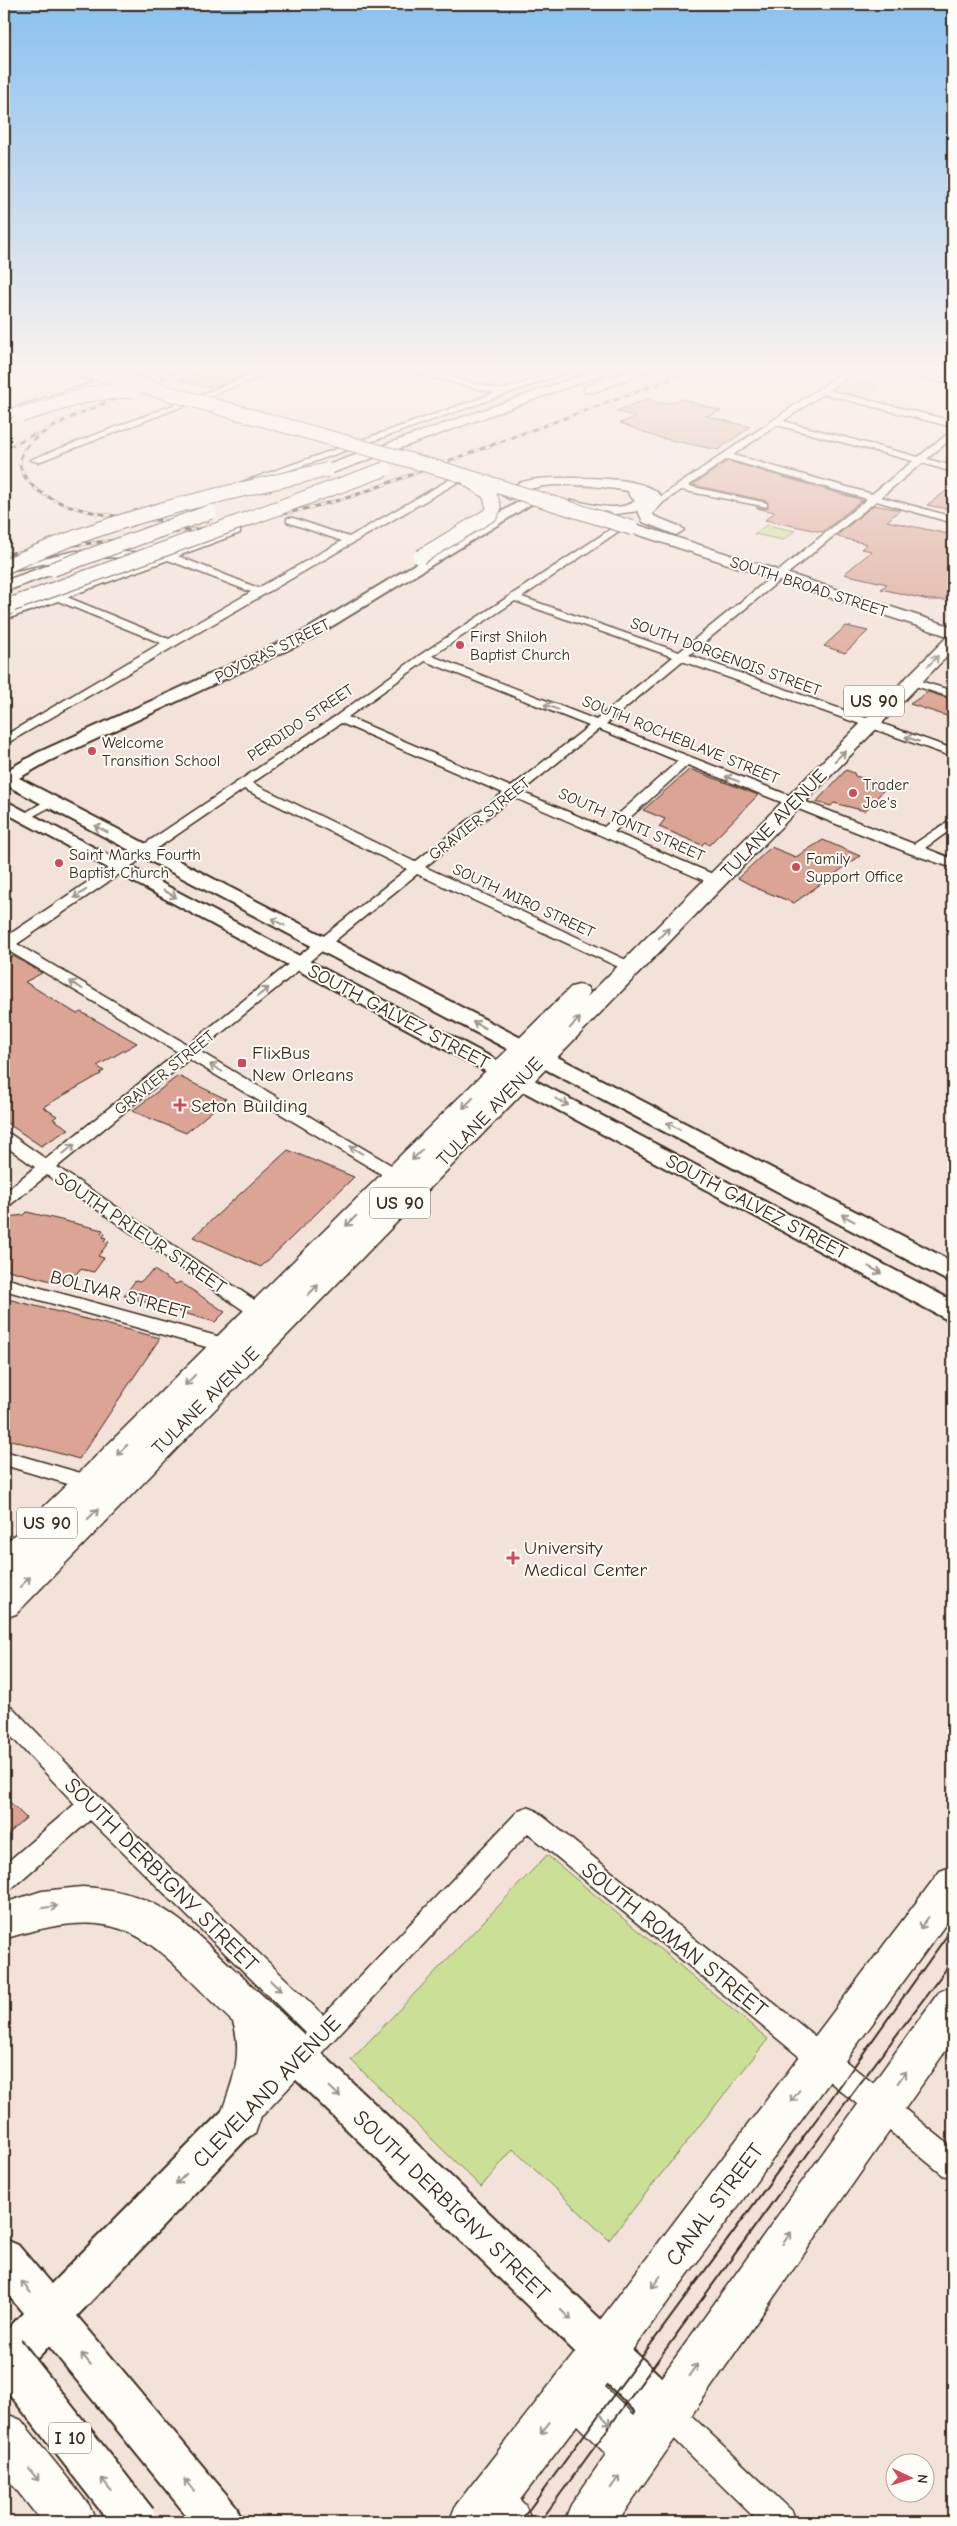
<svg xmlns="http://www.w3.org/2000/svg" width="957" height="2526" font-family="'Comic Neue',sans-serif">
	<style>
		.green { fill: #cae096; stroke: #82855a }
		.building { fill: #dba494; stroke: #3b2a1e }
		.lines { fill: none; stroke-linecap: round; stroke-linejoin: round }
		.street-casing { stroke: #3b2a1e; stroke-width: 3 }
		.secondary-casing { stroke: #3b2a1e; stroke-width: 4 }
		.primary-casing { stroke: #3b2a1e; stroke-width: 3 }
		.highway-casing { stroke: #3b2a1e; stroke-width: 3 }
		.street { fill: #fdfcf7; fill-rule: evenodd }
		.secondary { fill: #fdfcf7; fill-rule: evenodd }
		.primary { fill: #fdfcf7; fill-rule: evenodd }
		.highway { fill: #fdfcf7; fill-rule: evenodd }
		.tram { stroke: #3b2a1e; stroke-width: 2 }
		.rail-casing { stroke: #3b2a1e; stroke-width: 3 }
		.rail { stroke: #fdfcf7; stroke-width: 2; stroke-dasharray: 5.5; stroke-linecap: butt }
		.primary-bridge-casing { stroke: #3b2a1e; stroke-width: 16; stroke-linecap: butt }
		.highway-bridge-far2-casing { stroke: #3b2a1e; stroke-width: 16; stroke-linecap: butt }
		.highway-bridge-far1-casing { stroke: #3b2a1e; stroke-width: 21; stroke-linecap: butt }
		.highway-bridge-casing { stroke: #3b2a1e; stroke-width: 46; stroke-linecap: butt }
		.primary-bridge { stroke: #fdfcf7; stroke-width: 14 }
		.highway-bridge-far2 { stroke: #fdfcf7; stroke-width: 14 }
		.highway-bridge-far1 { stroke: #fdfcf7; stroke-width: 19 }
		.highway-bridge { stroke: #fdfcf7; stroke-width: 42 }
		.oneway { stroke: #9c938a }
		.poi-dot { fill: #d1495b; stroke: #fdfcf7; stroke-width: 2 }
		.labels { text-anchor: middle; stroke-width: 4; stroke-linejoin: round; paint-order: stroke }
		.far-street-label { font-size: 16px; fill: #3b2a1e; stroke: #fdfcf7 }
		.far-poi-label { font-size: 16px; fill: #3b2a1e; stroke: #fdfcf7; text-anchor: start }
		.shield { fill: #fdfcf7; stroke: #75695f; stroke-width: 1 }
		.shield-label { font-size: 18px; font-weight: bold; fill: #3b2a1e }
		.street-label { font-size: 19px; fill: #3b2a1e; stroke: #fdfcf7 }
		.poi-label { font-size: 19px; fill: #3b2a1e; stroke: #fdfcf7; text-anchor: start }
		.near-street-label { font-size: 22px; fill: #3b2a1e; stroke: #fdfcf7 }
	</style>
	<rect width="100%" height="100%" fill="#f3e2d9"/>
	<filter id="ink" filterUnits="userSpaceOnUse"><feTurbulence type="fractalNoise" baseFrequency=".02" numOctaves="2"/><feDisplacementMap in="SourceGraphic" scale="10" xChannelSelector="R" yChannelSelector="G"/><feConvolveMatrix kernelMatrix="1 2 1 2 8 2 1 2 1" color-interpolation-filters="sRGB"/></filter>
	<g filter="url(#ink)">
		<path class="green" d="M849,379l31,7 -15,13 -33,-9z
			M767,525l28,6 -12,9 -29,-6z
			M547,1855l221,184 -159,201 -96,-91 -32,38 -130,-127z"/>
		<path class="building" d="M204,371h52l-39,15 -11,1 -27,-7z
			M647,399l12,4h13l10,-4 39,12 -15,5 44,11 -32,23 -62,-13 -36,-14 16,-6 -20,-6z
			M728,461l134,39 -39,32 -58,-12 10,-8 -19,-4h12l-1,-7 -74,-16z
			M946,491l7,1v18l-26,-5z
			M874,505l26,5 -13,11 66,14v58l-8,7h-16l-48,-11 6,-5 -43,-10 28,-23 -11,-2 6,-5 -29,-7 1,-1 -2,-1z
			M846,626l22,5 -23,22 -21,-7z
			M928,692l25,8v18l-43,-14z
			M690,769l68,26 -49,50 -4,-3 -3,3 -43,-18 6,-8 -22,-9z
			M846,770l8,3 1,3 33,9 -23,26 -31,-8 -3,3 -15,-4z
			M823,840l37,16 -66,47 -38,-15 -18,-10 33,-31 25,10z
			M13,956l29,17 -17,9 52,32 4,-2 56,31 -40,23 7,5 -4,2 1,1 -58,33 14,9 -4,3 16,10 -28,17 -37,-25v-161z
			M178,1076l48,23 -40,34 -54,-22z
			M288,1150l66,27 -93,90 -68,-30z
			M27,1212l76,18 -2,3 4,1 -2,3 3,1 -2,3 5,1 -11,14 6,2 -10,14 -14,-3 -6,8 -9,-2 -6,8 -55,-14v-46l4,-6 16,-2z
			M154,1270l22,14 4,-2 45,30 -10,10 -91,-26 11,-15 5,1z
			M4,1298l156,40 -81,121 -75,-21z
			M4,1796l22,22 -22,20z"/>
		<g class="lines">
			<defs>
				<path id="street" d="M262,371h12l-236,91 -8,-2z
					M407,371h16l80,19 55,-19h13l-329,116 -8,-2 261,-92z
					M845,371h10l-27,19 125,31v6l-130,-33 -40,27 135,36 35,-27v7l-26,22 26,7v6l-31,-9 -41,34 72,20v6l-77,-22 -187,154 264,94v8l-271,-96 -76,63 308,120 39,-26v10l-28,20 28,11v9l-44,-15 -221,-88 -74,67 108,46 2,3 -2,3h-10l-199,-87 -88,70 210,97 2,3 -2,3h-10l-208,-96 -218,177 214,127 2,4 -2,4h-12l-212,-127 -132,108 217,146 3,5 -3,5 -6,1 -6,-1 -215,-148 -37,30 -6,1v-13l31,-26 -31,-22v-12l6,1 36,25 132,-107 -171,-102h-3v-12l332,-222 84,-61 194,-128 8,2 -100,68 157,55 188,-153 -140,-40 -39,27 79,17v4l-86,-17 -23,16 -8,-2zM777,425l136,36 -41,33 -139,-39zM515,601l158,56 -77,63 -164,-64zM425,661l164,65 -78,61 -163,-70zM341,723l162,70 -88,69 -163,-79zM599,729l79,32 -74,66 -83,-35zM244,789l163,80 -219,176 -171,-101z
					M899,371h15l39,10v4z
					M454,477h6l22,8 -5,3 -19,-6 -454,263v-9l157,-93 -103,-42 -54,19v-7l151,-55 -79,-1 -63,13 -5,-3 1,-2 67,-14 92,2 69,-25 3,1v4l-62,23 80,32 84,-47 -55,-19v-4h6l56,19zM168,560l83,32 -82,47 -102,-42z
					M913,679l40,12v7l-44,-14 -2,-2z
					M50,798l4,1 2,3 -2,3 -28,15 -6,-4z
					M4,1278l220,60 6,2 3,5 -3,5 -6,2 -220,-62z
					M4,1451l101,29 3,5 -3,5 -7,3 -94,-28z
					M4,1704l8,3 121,125 190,183 196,-205 8,-3 8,3 418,338v30l-10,-3 -415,-342 -265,282 -9,4 -9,-4 -4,-9 4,-9 61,-64 -216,-213 -78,68 -8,3v-26l71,-61 -71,-75z
					M667,2397l10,5 115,109 4,11h-37l-102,-100 -5,-10 5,-10z"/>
				<path id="secondary" d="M528,496l7,4 -2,3 -222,136 -262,122 -30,17 934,484v20l-9,-3 -940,-495v-12l33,-19 264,-120z
					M4,800l949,501v20l-9,-3 -940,-506z
					M300,2039l13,6 367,350 6,15 -6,15 -15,6 -15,-6 -363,-354 -6,-13 6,-13z
					M240,2100l13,6 6,13 -6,13 -176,184 159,190 6,16h-50l-143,-176 -30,31 -15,6v-50l19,-20 -19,-23v-51l14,6 33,39 176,-178z"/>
				<path id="primary" d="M64,371h21l24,7 21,-7h20l-33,15 -113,33v-8l91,-29z
					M563,478c25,0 84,-2 99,19v7l-9,9 1,3 27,11 3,3 -8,5 -33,-13 -5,-11 -29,4 -42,-8 -2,-3 7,-4c19,4 46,13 63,1l-6,-6 -1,-4c-28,-5 -62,-9 -90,-4 -11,2 -19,10 -29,12l-7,-4c12,-17 42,-17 61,-17z
					M632,523l321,104v23l-937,964 -12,4v-35l7,-7 -7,2v-33l75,-72 492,-486 8,-2 8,2 3,5 -3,5 -46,46 407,-407 -321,-105 -3,-3z
					M953,1866v48l-348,473 29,28 305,-423 14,-6v54l-336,482h-53l7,-17 35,-51 -29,-29 -57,75 5,5 7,17h-83l7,-17 132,-169 352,-465z"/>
				<path id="highway" d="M593,371h19l-280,102h-10l-2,-3 2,-3z
					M628,371h19l-52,21h-10l-1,-3 1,-3z
					M49,565l8,5 -2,3 -51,19v-11z
					M82,1887c76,4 99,33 151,81 27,25 54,50 81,76l6,14 -6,14 -14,6 -14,-6 -8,-7 -23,69 -15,6 -15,-6 -6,-15c12,-33 25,-62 14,-97 -86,-82 -101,-123 -229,-83v-36l38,-12z
					M4,2413l17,7 68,85 7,17h-54l-38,-48z"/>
			</defs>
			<use href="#street" class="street-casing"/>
			<use href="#secondary" class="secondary-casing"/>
			<use href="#primary" class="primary-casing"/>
			<use href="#highway" class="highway-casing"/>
			<use href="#street" class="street"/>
			<use href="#secondary" class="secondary"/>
			<use href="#primary" class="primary"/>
			<use href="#highway" class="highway"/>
			<path class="tram" d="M520,2522l298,-405 135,-190
				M540,2522l288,-396 125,-166"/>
			<defs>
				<path id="rail" d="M70,418c-16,8 -57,27 -49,51 19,51 142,53 187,52
					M65,420l114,-49
					M4,449l31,-15
					M4,554c117,-16 236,-24 349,-58l340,-125"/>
			</defs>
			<use href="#rail" class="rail-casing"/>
			<use href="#rail" class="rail"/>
			<defs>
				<path id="primary-bridge" d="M89,371l363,101 180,56
					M21,415l69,-21 43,-4
					M420,557l71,-43 3,-6 -5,-15 -20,-13"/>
				<path id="highway-bridge-far2" d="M4,567c103,-49 212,-72 323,-97
					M53,569l157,-57
					M5,607l380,-138"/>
				<path id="highway-bridge-far1" d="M4,607l4,-2"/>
				<path id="highway-bridge" d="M4,2353l132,169"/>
			</defs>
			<use href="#primary-bridge" class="primary-bridge-casing"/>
			<use href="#highway-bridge-far2" class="highway-bridge-far2-casing"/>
			<use href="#highway-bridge-far1" class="highway-bridge-far1-casing"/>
			<use href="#highway-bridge" class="highway-bridge-casing"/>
			<use href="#primary-bridge" class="primary-bridge"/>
			<use href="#highway-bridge-far2" class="highway-bridge-far2"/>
			<use href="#highway-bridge-far1" class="highway-bridge-far1"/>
			<use href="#highway-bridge" class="highway-bridge"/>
		</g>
		<defs><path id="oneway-shaft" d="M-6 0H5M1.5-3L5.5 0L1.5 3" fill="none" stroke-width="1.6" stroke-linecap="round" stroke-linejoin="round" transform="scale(1.25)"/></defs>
		<g class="oneway">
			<use href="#oneway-shaft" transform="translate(933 661) rotate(-46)"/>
			<use href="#oneway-shaft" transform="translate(551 707) rotate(-159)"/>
			<use href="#oneway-shaft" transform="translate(912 739) rotate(-161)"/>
			<use href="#oneway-shaft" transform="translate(840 756) rotate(-44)"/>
			<use href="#oneway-shaft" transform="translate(732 779) rotate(-159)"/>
			<use href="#oneway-shaft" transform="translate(101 829) rotate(-153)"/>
			<use href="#oneway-shaft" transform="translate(80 894) rotate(146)"/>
			<use href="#oneway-shaft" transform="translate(170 894) rotate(28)"/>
			<use href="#oneway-shaft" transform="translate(278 922) rotate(-152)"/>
			<use href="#oneway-shaft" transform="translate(664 933) rotate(-45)"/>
			<use href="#oneway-shaft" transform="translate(76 985) rotate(-149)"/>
			<use href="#oneway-shaft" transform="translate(263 992) rotate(-39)"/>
			<use href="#oneway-shaft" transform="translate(575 1023) rotate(-45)"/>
			<use href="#oneway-shaft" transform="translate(479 1025) rotate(-153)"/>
			<use href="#oneway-shaft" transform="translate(216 1068) rotate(-150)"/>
			<use href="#oneway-shaft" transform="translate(562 1102) rotate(28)"/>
			<use href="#oneway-shaft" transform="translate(468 1103) rotate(134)"/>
			<use href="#oneway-shaft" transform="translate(673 1126) rotate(-153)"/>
			<use href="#oneway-shaft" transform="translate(69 1149) rotate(-39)"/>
			<use href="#oneway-shaft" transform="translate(356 1150) rotate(-150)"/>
			<use href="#oneway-shaft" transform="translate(417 1155) rotate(134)"/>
			<use href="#oneway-shaft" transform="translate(848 1218) rotate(-152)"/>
			<use href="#oneway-shaft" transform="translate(351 1221) rotate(135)"/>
			<use href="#oneway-shaft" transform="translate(875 1270) rotate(28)"/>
			<use href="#oneway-shaft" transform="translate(313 1290) rotate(-45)"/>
			<use href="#oneway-shaft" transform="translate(190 1380) rotate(134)"/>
			<use href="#oneway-shaft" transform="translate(122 1450) rotate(135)"/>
			<use href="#oneway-shaft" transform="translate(93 1514) rotate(-45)"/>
			<use href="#oneway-shaft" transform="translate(25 1582) rotate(-45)"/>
			<use href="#oneway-shaft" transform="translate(50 1907) rotate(-8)"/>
			<use href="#oneway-shaft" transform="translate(924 1923) rotate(127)"/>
			<use href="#oneway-shaft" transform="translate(276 1986) rotate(44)"/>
			<use href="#oneway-shaft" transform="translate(902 2077) rotate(-54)"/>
			<use href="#oneway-shaft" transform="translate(335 2092) rotate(44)"/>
			<use href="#oneway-shaft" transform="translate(795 2096) rotate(127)"/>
			<use href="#oneway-shaft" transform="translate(181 2179) rotate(135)"/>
			<use href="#oneway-shaft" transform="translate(787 2238) rotate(-54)"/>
			<use href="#oneway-shaft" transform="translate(656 2282) rotate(127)"/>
			<use href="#oneway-shaft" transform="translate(26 2287) rotate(-129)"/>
			<use href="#oneway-shaft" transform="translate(566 2315) rotate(44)"/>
			<use href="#oneway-shaft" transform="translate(86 2359) rotate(-130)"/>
			<use href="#oneway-shaft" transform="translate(693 2370) rotate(-54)"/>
			<use href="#oneway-shaft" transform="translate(606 2420) rotate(46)"/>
			<use href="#oneway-shaft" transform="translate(545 2428) rotate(128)"/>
			<use href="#oneway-shaft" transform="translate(34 2475) rotate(51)"/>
			<use href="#oneway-shaft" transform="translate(615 2482) rotate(-55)"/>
			<use href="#oneway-shaft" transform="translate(106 2484) rotate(-128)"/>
			<use href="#oneway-shaft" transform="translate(189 2485) rotate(-130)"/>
		</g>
	</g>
	<linearGradient id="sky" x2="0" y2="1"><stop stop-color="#8ac1f0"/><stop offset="0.51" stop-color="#faf2ee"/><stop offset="1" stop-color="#faf2ee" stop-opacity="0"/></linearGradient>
	<rect width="957" height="725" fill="url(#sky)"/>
	<g class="poi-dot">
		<circle cx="460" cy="645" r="5"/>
		<circle cx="92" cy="751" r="5"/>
		<circle cx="853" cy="793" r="5"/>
		<circle cx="59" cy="863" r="5"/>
		<circle cx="796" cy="867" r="5"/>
		<rect x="237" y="1058" width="10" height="10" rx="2.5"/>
		<path d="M177.5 1097.5h5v5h5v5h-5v5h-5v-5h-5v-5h5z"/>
		<path d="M510.5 1550.5h5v5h5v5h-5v5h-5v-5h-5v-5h5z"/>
	</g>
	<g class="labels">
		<g class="far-street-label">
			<text transform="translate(809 586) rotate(18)" y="6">SOUTH BROAD STREET</text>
			<text transform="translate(272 650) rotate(-26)" y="6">POYDRAS STREET</text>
			<text transform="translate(726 656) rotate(20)" y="6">SOUTH DORGENOIS STREET</text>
			<text transform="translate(300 722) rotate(-34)" y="6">PERDIDO STREET</text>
			<text transform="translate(681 739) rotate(22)" y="6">SOUTH ROCHEBLAVE STREET</text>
			<text transform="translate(479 818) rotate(-38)" y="6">GRAVIER STREET</text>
			<text transform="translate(632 824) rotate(24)" y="6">SOUTH TONTI STREET</text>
			<text transform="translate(524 900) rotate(25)" y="6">SOUTH MIRO STREET</text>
			<text transform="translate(164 1072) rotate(-39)" y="6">GRAVIER STREET</text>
		</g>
		<g class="far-poi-label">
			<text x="470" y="642">First Shiloh<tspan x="470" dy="18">Baptist Church</tspan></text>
			<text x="102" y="748">Welcome<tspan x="102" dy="18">Transition School</tspan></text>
			<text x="863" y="790">Trader<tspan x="863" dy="18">Joe's</tspan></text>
			<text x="69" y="860">Saint Marks Fourth<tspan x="69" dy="18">Baptist Church</tspan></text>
			<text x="806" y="864">Family<tspan x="806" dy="18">Support Office</tspan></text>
		</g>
		<g class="shield">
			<rect x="844" y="685.5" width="60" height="31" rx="4"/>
			<rect x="370" y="1187.5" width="60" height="31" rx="4"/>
			<rect x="17" y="1507.5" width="60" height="31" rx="4"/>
			<rect x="49" y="2422.5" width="42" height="31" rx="4"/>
		</g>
		<g class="shield-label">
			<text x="874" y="707">US 90</text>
			<text x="400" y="1209">US 90</text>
			<text x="47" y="1529">US 90</text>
			<text x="70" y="2444">I 10</text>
		</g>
		<g class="street-label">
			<text transform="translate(773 823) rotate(-46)" y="7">TULANE AVENUE</text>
			<text transform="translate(399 1016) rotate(28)" y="7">SOUTH GALVEZ STREET</text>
			<text transform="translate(489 1111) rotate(-46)" y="7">TULANE AVENUE</text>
			<text transform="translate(757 1206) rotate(28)" y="7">SOUTH GALVEZ STREET</text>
			<text transform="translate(141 1232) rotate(34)" y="7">SOUTH PRIEUR STREET</text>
			<text transform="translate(120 1294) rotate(15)" y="7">BOLIVAR STREET</text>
			<text transform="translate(205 1400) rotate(-45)" y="7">TULANE AVENUE</text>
		</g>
		<g class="poi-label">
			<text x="252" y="1059">FlixBus<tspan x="252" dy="22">New Orleans</tspan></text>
			<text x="191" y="1112">Seton Building</text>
			<text x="524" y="1554">University<tspan x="524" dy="22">Medical Center</tspan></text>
		</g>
		<g class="near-street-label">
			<text transform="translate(162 1874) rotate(45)" y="8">SOUTH DERBIGNY STREET</text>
			<text transform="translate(675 1939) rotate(39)" y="8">SOUTH ROMAN STREET</text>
			<text transform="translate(266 2091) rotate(-46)" y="8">CLEVELAND AVENUE</text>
			<text transform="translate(714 2204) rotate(-53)" y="8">CANAL STREET</text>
			<text transform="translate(452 2205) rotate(44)" y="8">SOUTH DERBIGNY STREET</text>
		</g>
	</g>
	<rect width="957" height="2526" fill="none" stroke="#fdfcf7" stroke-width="20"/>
	<rect x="10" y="10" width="937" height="2506" fill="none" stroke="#3b2a1e" stroke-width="2" filter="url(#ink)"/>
	<g transform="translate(910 2478) rotate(94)"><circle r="24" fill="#fdfcf7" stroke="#afa8a0"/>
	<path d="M0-4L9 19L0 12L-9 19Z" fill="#d1495b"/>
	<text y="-8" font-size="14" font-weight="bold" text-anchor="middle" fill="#3b2a1e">N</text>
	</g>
</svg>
